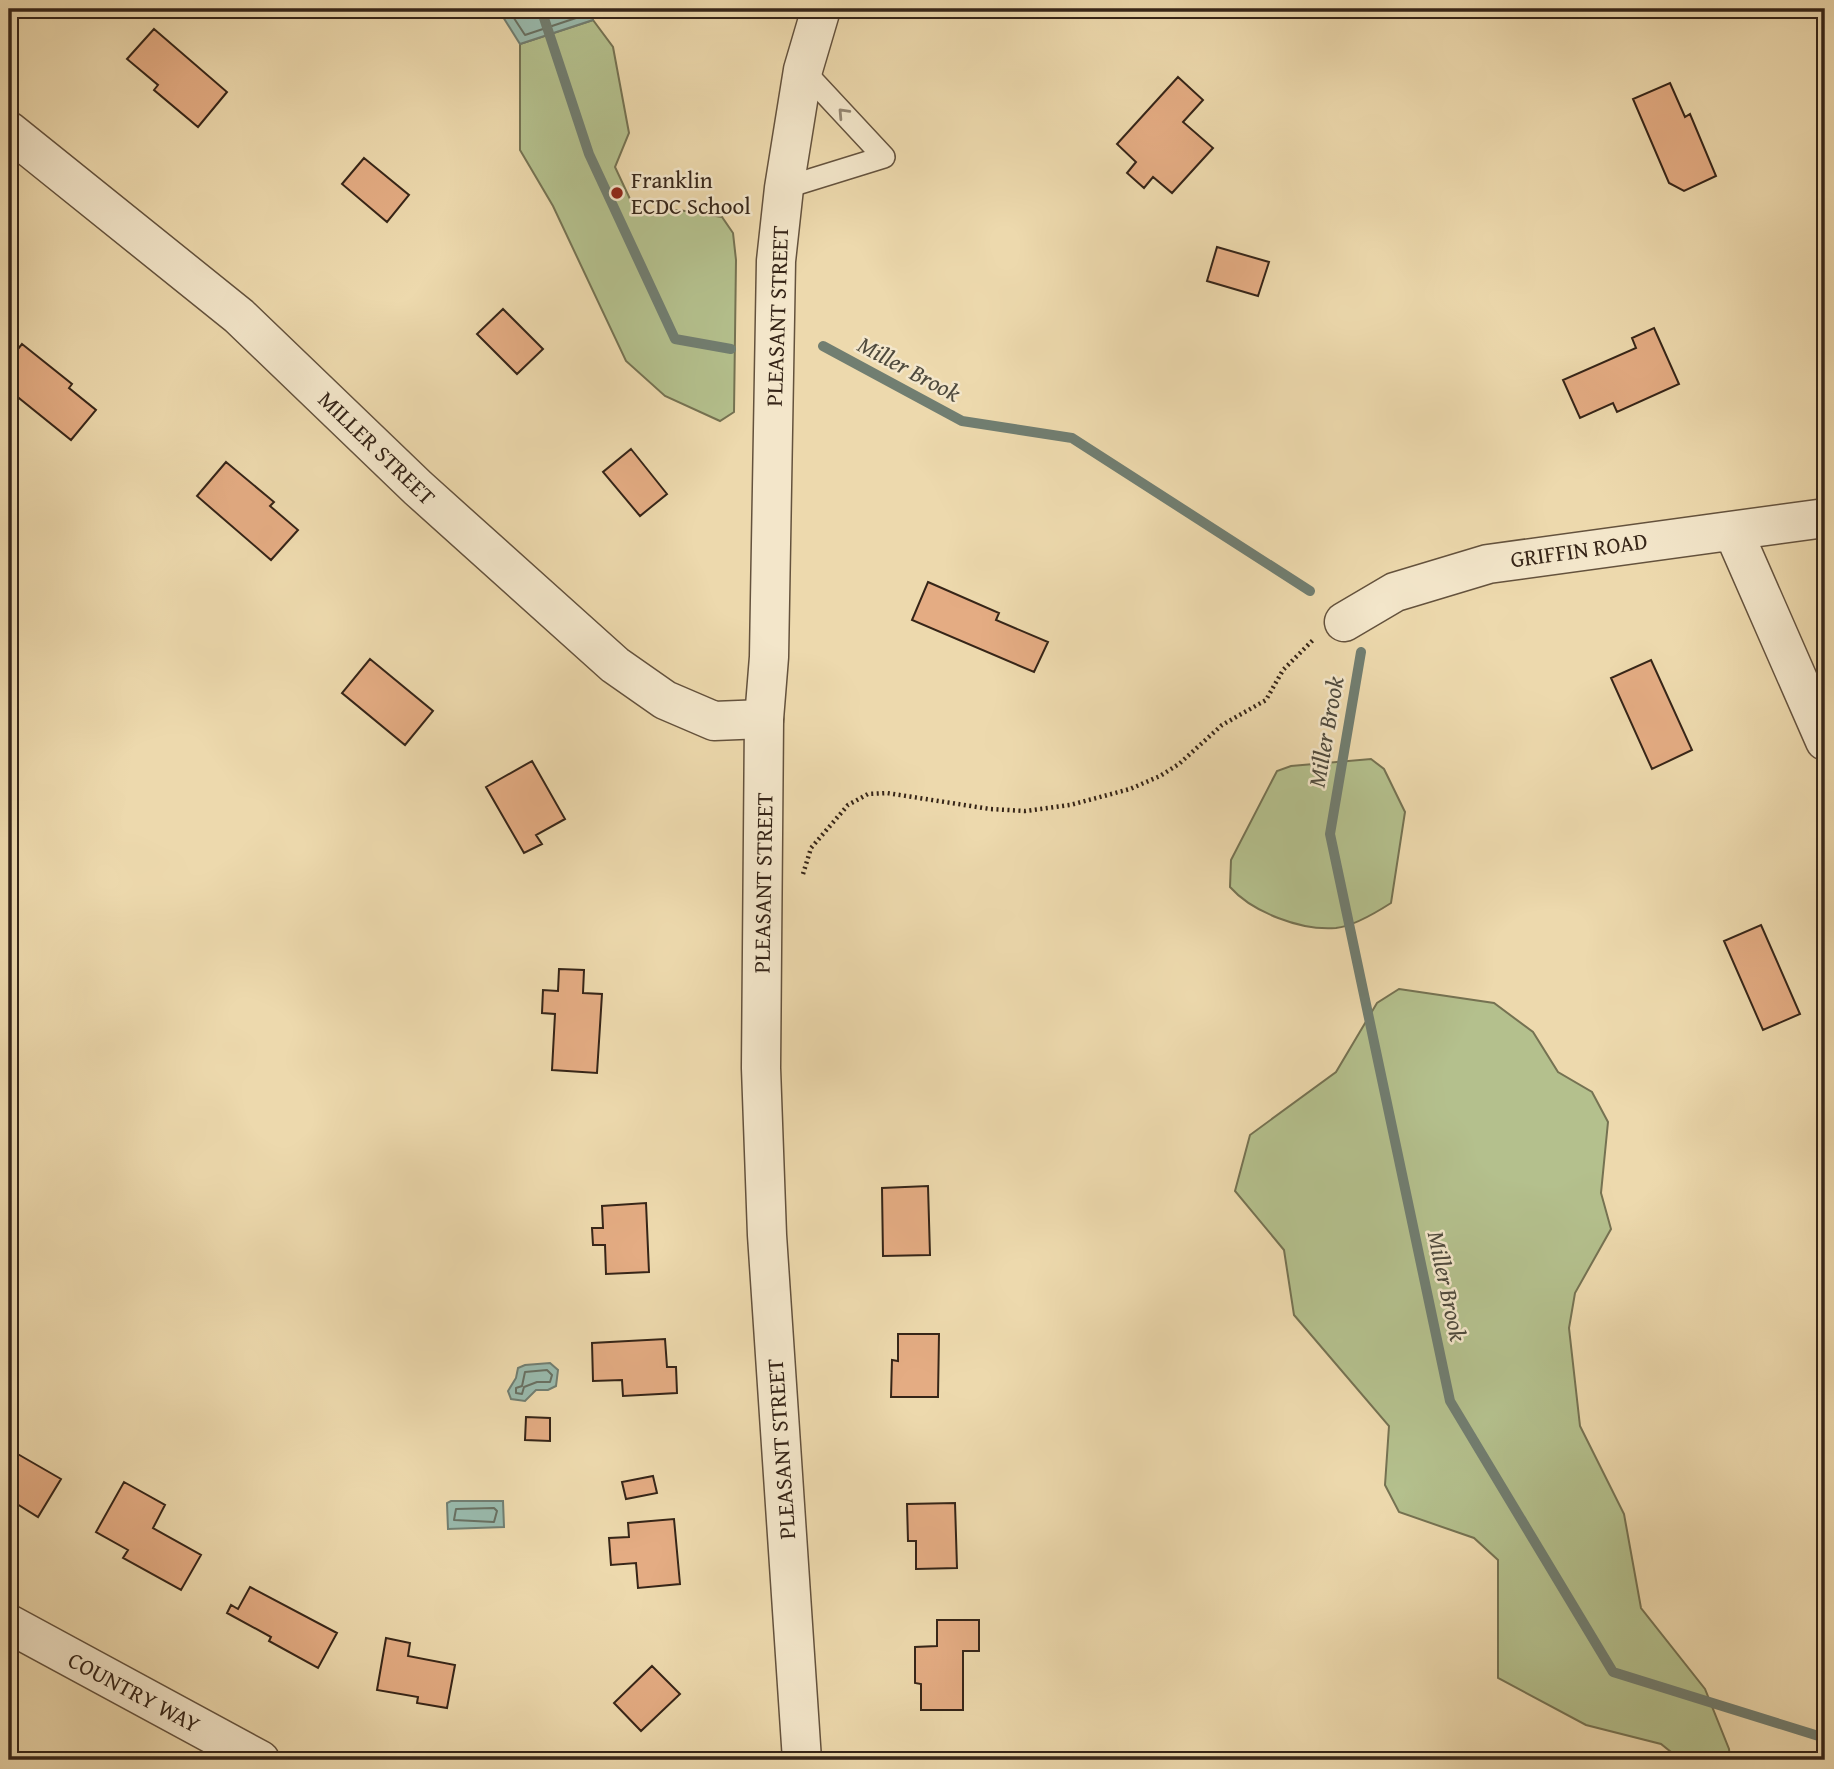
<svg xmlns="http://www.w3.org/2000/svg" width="1834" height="1769" font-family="'Gentium Book Plus',serif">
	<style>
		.green { fill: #b4c08d; stroke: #757252; stroke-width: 2 }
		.water { fill: #99baad; stroke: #717e71; stroke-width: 2 }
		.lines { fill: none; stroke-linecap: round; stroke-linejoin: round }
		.shore { stroke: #687062; stroke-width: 2 }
		.stream { stroke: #717e71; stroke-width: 10 }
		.building { fill: #e4ac83; stroke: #362518; stroke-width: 2 }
		.service-casing { stroke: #64523d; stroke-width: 24 }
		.minor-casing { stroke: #64523d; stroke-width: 41 }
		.tertiary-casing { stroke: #64523d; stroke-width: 41 }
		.path { stroke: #362518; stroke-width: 4.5; stroke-dasharray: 2 3.5; stroke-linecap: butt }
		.service { stroke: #f3e6ca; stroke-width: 21 }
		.minor { stroke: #f3e6ca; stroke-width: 38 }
		.tertiary { stroke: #f3e6ca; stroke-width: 38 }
		.oneway { stroke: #948671 }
		.poi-dot { fill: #8f2418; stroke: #f3e6ca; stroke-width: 2.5 }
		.labels { text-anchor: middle; stroke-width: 5; stroke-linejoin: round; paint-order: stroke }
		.poi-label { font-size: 23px; fill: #362518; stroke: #f3e6ca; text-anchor: start }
		.street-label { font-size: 23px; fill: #362518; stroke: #f3e6ca }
		.water-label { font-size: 24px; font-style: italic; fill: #4f4a3d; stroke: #f3e6ca }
	</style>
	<rect width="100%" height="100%" fill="#edd9ad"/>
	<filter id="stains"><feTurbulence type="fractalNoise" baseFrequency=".00286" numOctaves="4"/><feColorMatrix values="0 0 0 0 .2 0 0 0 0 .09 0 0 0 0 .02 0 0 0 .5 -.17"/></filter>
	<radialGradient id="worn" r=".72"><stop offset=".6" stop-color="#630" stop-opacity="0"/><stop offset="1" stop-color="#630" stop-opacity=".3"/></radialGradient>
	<path class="green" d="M593,20l20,27 16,86 -14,34 22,47 42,-4 43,7 11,16 3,27 -2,152 -14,9 -55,-25 -39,-35 -73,-155 -33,-56v-106z
		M1371,759l13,10 21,43 -14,91c-14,9 -37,23 -55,25 -35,3 -84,-16 -106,-41l1,-27 46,-89 14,-5z
		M1399,989l95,14 39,29 25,40 34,20 16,30 -7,71 10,36 -36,64 -6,35 11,98 44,88 17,94 64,81 24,60 1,11h-49l-20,-16 -75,-19 -88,-47v-118l-24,-22 -75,-26 -14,-27 4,-59 -95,-111 -10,-65 -49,-59 15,-56 86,-63 41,-69z"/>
	<path class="water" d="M498,9h92l3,11 -73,24z
		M550,1363l8,7 -2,16 -8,4h-12l-11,11 -14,-2 -3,-8 8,-13 2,-10 7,-3z
		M451,1501h52l1,26 -56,2 -1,-26z"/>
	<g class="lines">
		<path class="shore" d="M508,9l17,26 57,-19 2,-7
			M547,1370l5,5 -2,7h-13l-13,5 -2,7 -6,-1v-5l6,-2 3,-14z
			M494,1508l3,3 -3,11 -40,-2 2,-11z"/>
		<path class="stream" d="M541,9l48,145 86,185 56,10
			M823,346l139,75 110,17 238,153
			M1361,652l-31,182 120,567 163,271 212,66"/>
	</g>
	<path class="building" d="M154,29l73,63 -29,35 -44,-37 4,-5 -31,-26z
		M1178,77l25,23 -20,22 30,26 -41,45 -19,-16 -9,11 -17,-15 9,-11 -19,-18z
		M1670,83l15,34 5,-3 26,62 -32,15 -15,-8 -36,-84z
		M364,158l45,37 -22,27 -45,-38z
		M1217,247l52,15 -11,34 -51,-15z
		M503,309l40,40 -26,25 -40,-40z
		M1654,328l25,56 -62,28 -4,-9 -33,15 -17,-38 73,-32 -4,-10z
		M22,344l50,40 -3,4 27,22 -25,30 -62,-50v-30z
		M631,449l36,45 -27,22 -37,-44z
		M226,462l48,40 -4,4 28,24 -27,30 -74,-64z
		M928,582l71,31 -3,7 52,22 -14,30 -122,-52z
		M370,659l63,52 -28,34 -63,-52z
		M1651,660l41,90 -40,19 -41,-91z
		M532,761l33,58 -29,16 6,9 -18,9 -38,-66z
		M1761,925l39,89 -37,16 -39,-89z
		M559,969l25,1 -1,23 19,1 -5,79 -45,-3 3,-56 -13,-1 1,-23 15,1z
		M928,1186l2,69 -47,1 -1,-68z
		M646,1203l3,69 -43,2 -1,-29h-12l-1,-17h11l-1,-22z
		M898,1334h41l-1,63h-47l1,-37 6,1z
		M665,1339l2,28h9l1,26 -54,3 -1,-16 -29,1 -1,-38z
		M526,1417l24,1v23l-25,-1z
		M9,1449l52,30 -23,38 -29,-18z
		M653,1476l4,17 -31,6 -4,-17z
		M124,1482l41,23 -12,23 48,27 -20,35 -58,-32 5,-8 -32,-18z
		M955,1503l2,65 -41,1v-28h-8l-1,-37z
		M674,1519l6,65 -42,4 -2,-25 -25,2 -2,-27 20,-1 -1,-14z
		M250,1587l87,46 -19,35 -49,-27 2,-4 -44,-24 4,-8 7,4z
		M937,1620h42v31h-16v59h-42v-26l-6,-1v-36l22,-1z
		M386,1638l24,5 -2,13 47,9 -8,43 -30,-5 1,-6 -41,-7z
		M652,1666l28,28 -39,37 -27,-28z"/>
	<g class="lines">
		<defs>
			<path id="service" d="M784,188l100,-31 -81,-87"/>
			<path id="minor" d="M9,131l230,185 179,172 197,177 50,35 49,21 50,-2
				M1733,531l92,210
				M1344,622l51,-30 93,-28 337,-46
				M9,1624l251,136"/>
			<path id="tertiary" d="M802,1760l-35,-525 -6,-167 3,-349 5,-62 7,-396 8,-73 19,-118 18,-61"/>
		</defs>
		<use href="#service" class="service-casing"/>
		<use href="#minor" class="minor-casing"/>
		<use href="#tertiary" class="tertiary-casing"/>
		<path class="path" d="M803,874l8,-26 37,-43 20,-11 19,-1 103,16 35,2 45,-6 60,-16 30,-13 19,-12 43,-39 44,-25 17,-30 30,-30"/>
		<use href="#service" class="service"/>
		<use href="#minor" class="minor"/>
		<use href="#tertiary" class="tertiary"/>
	</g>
	<defs><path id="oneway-chevron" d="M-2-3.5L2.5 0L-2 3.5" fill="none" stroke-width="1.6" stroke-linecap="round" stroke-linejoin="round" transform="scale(1.75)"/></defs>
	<use class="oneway" href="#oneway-chevron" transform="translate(843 113) rotate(-133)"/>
	<circle class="poi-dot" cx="617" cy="193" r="7"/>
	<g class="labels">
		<g class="poi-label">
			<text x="631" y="188">Franklin<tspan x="631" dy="26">ECDC School</tspan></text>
		</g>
		<g class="street-label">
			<text transform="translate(777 316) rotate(-88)" y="8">PLEASANT STREET</text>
			<text transform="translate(377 448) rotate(44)" y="8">MILLER STREET</text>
			<text transform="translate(1579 550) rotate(-8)" y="8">GRIFFIN ROAD</text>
			<text transform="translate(763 883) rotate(-89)" y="8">PLEASANT STREET</text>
			<text transform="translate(781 1449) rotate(-94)" y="8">PLEASANT STREET</text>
			<text transform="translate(134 1692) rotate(28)" y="8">COUNTRY WAY</text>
		</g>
		<g class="water-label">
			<text transform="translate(909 369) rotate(28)" y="8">Miller Brook</text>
			<text transform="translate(1326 732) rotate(-80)" y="8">Miller Brook</text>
			<text transform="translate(1447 1286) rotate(78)" y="8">Miller Brook</text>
		</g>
	</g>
	<rect width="1834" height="1769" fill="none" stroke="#edd9ad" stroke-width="35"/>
	<rect x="10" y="10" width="1813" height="1748" fill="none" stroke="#362518" stroke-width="3.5"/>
	<rect x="18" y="18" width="1799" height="1734" fill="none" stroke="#362518" stroke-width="2"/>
	<rect width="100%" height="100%" filter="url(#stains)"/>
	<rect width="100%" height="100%" fill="url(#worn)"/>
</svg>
